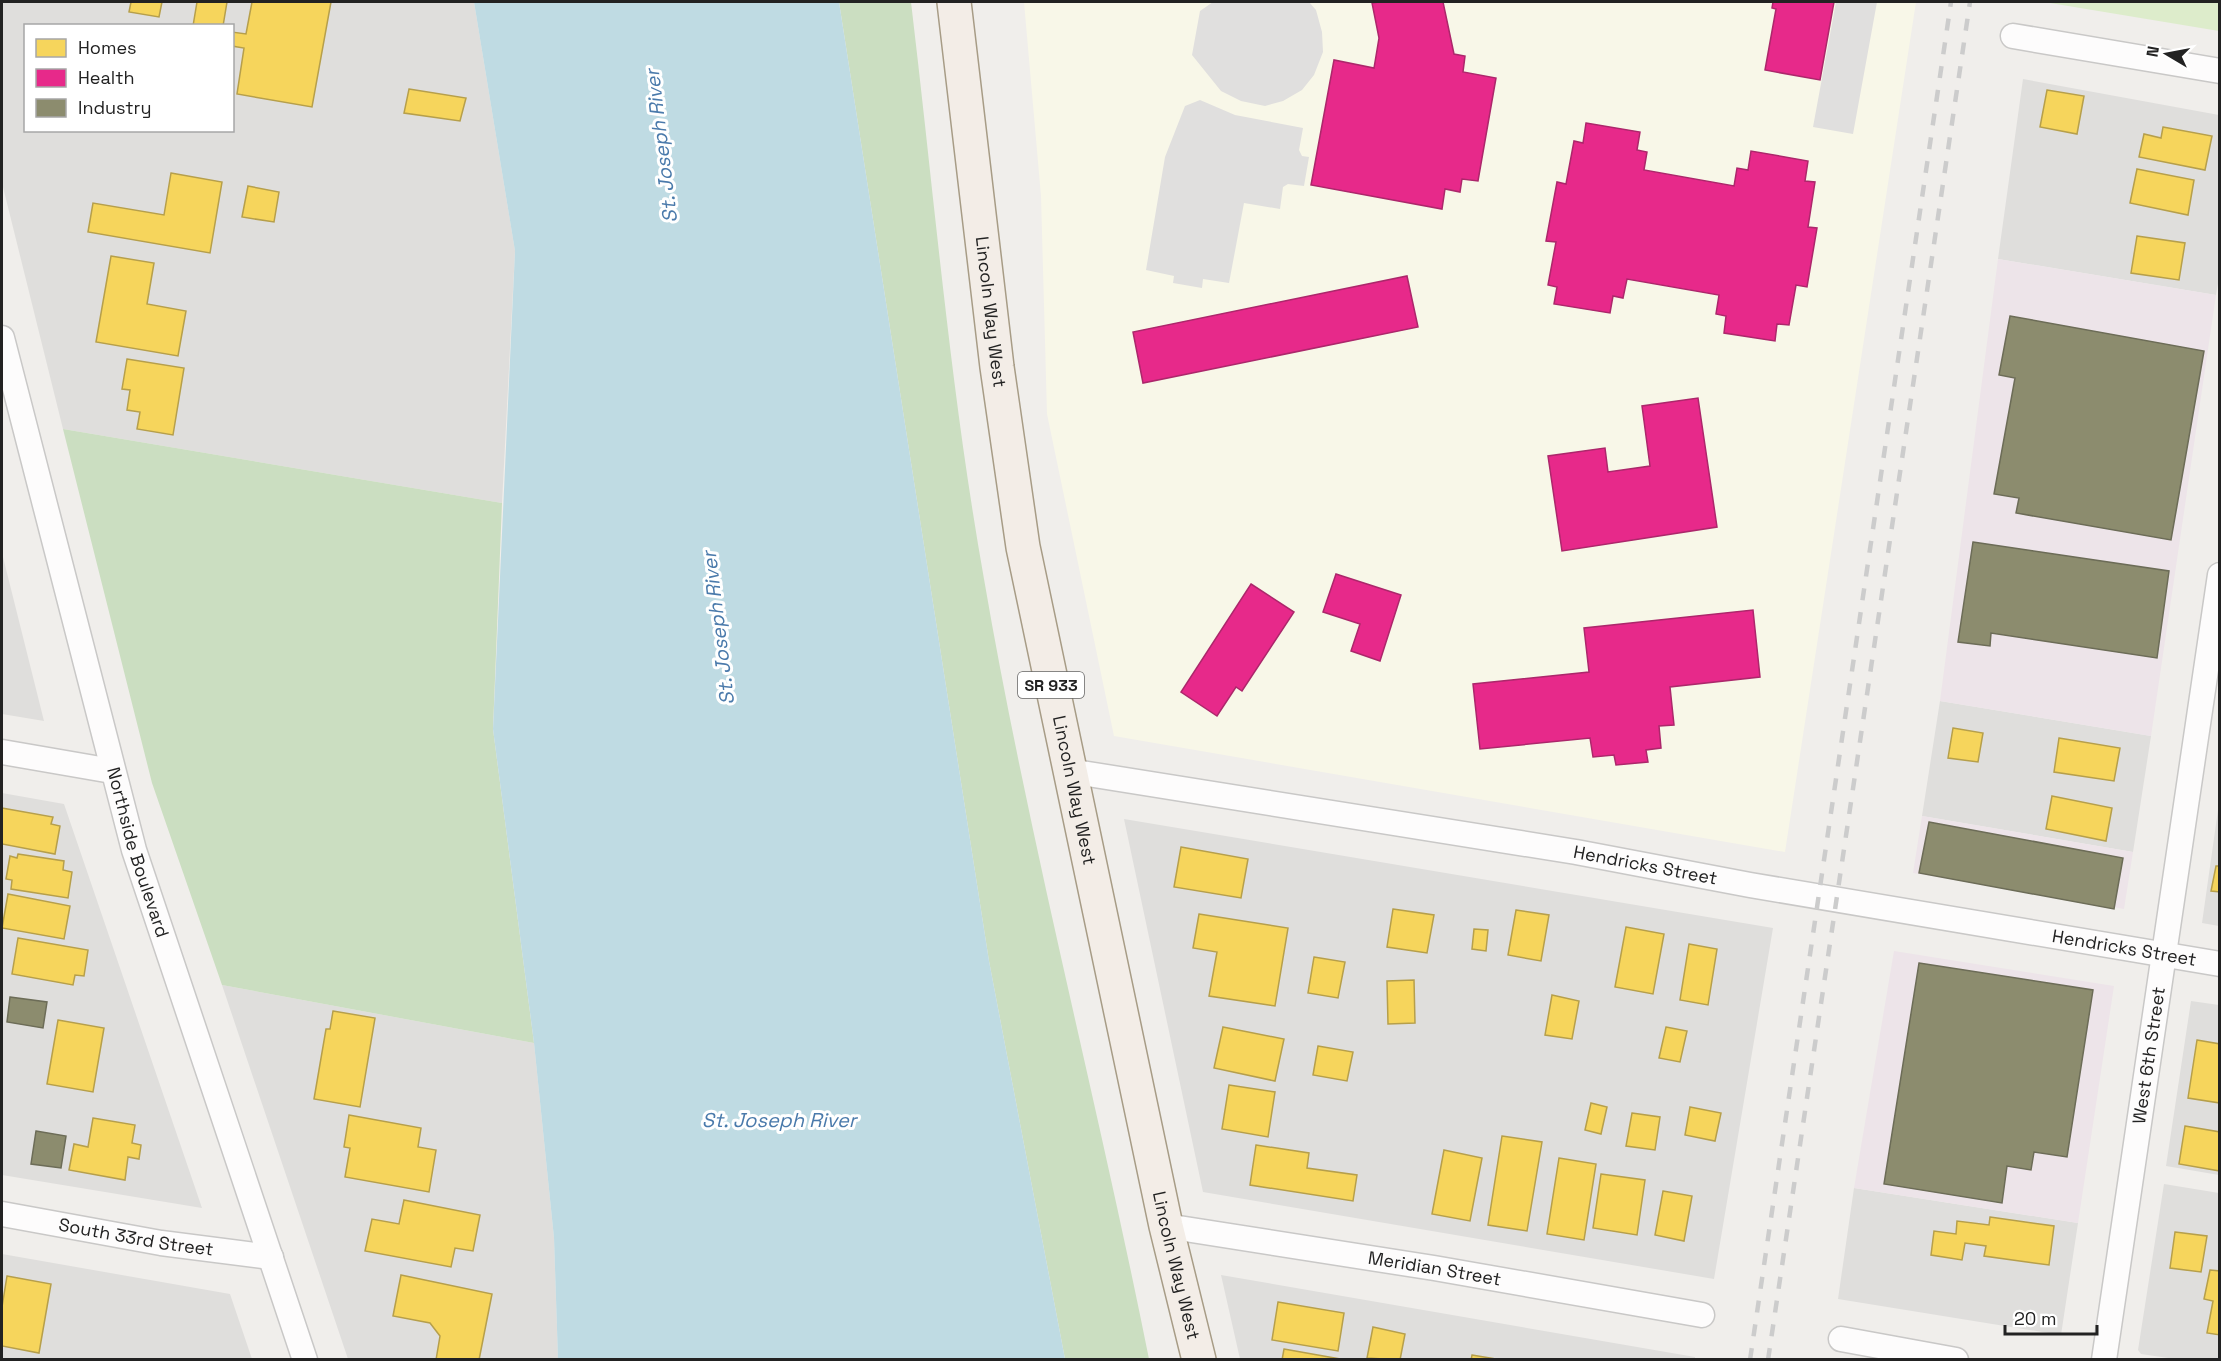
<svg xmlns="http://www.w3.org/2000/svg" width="2221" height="1361" font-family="'Space Grotesk',sans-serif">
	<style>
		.residential { fill: #dfdedc; fill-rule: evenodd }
		.industrial { fill: #ede4e9 }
		.education { fill: #f8f7e8 }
		.grass { fill: #ddeccb }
		.forest { fill: #cbdec1 }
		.parking { fill: #e0dfde }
		.water { fill: #bfdbe3 }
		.homes { fill: #f6d55c; stroke: #b69f4b; stroke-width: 1.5 }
		.health { fill: #e7298a; stroke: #ac276b; stroke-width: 1.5 }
		.industry { fill: #8c8c6e; stroke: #6c6c57; stroke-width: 1.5 }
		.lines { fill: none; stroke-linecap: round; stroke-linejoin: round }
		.minor-casing { stroke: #c9c8c7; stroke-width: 27 }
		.primary-casing { stroke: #a79c86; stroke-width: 36 }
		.minor { stroke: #fdfcfc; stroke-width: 24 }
		.primary { stroke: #f3ede7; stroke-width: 33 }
		.rail { stroke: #ccc; stroke-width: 4.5; stroke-dasharray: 12 12; stroke-linecap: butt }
		.labels { text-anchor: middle; stroke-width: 6; stroke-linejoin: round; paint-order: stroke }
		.shield { fill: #fff; stroke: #646464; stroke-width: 1.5 }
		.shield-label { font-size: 16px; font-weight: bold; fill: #222 }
		.street-label { font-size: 18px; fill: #222; stroke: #fff }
		.water-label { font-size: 20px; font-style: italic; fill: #4a7aab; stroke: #fff }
	</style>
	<rect width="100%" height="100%" fill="#f0eeeb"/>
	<path class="residential" d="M2,2h472l41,249 -13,252 -439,-74 -61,-246zM26,26h206v104h-206z
		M2023,79l196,36 1,157 -4,23 -218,-36z
		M2,553l42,168 -42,-7z
		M1940,701l211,35 -18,116 -211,-36z
		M2,793l62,11 138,404 -200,-33z
		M2219,803v123l-17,-3z
		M1124,819l649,109 -59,351 -511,-87z
		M222,985l312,58 20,195 4,121h-210z
		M2191,1001l28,4v170l-53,-9z
		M2164,1184l55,9v166h-44l-34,-5 -3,-4z
		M1854,1188l224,35 -17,112 -223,-36z
		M2,1254l228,40 22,65h-250z
		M1221,1275l474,82v2h-455z"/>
	<path class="industrial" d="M1998,259l218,36 -65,441 -211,-35z
		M1922,816l211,36 -9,57 -211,-36z
		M1894,951l220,35 -36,237 -224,-35z"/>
	<path class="education" d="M1024,2h892l-131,850 -671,-116 -67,-322 -6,-218z"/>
	<path class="grass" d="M2044,2h175v29z"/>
	<path class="forest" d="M839,2h72c23,192 39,386 73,577 45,262 113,520 165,780h-84l-76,-398z
		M63,429l439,74 -9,226 41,314 -312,-58 -70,-202z"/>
	<path class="parking" d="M1213,2h96l7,8 6,22 1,20 -9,23 -12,15 -19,11 -18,5 -24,-5 -20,-10 -29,-36 8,-44z
		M1836,2h41l-24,132 -40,-7z
		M1200,100l35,15 68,13 -4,22 3,6 7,1 -5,29 -16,-2 -5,3 -3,22 -36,-6 -15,80 -26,-4 -1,9 -29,-5 1,-7 -28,-6 19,-113 20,-51z"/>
	<path class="water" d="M474,2h365l150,959 76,398h-507l-4,-121 -20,-195 -41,-314 22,-478z"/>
	<path class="homes" d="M131,2h31l-3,15 -30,-5z
		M197,2h30l-4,24h-30z
		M252,2h79l-19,105 -75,-13 7,-46 -12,-2v-14l14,2z
		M409,89l57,9 -6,23 -56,-8z
		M2047,90l37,6 -7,38 -37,-7z
		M2163,127l49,9 -7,34 -66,-13 5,-23 17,4z
		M2137,169l57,11 -6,35 -58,-12z
		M171,173l51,9 -12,71 -122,-21 5,-29 71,12z
		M248,186l31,6 -5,30 -32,-5z
		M2137,236l48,7 -6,37 -48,-7z
		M111,256l43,7 -7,41 39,7 -8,45 -82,-14z
		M127,359l57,9 -11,67 -36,-6 3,-17 -13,-2 3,-20 -8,-1z
		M1953,728l30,5 -5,29 -30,-4z
		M2059,738l61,10 -6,33 -60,-9z
		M2052,796l60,12 -6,33 -60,-12z
		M2,808l51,9 -2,7 9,2 -5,28 -53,-10z
		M1181,847l67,12 -7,39 -67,-11z
		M18,854l46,7 -1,9 9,2 -4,26 -57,-9 1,-9 -6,-1 4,-23 7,2z
		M2216,866h4v26l-9,-1z
		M8,894l62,12 -6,33 -62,-11z
		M1393,909l41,6 -7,38 -40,-6z
		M1516,910l33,5 -8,46 -33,-6z
		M1199,914l89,14 -13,78 -66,-10 8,-44 -24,-4z
		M1626,927l38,7 -11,60 -38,-7z
		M1474,929l14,1 -2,21 -14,-2z
		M18,938l70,12 -4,26 -9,-1 -2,10 -61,-11z
		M1689,944l28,5 -9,56 -28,-5z
		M1314,957l31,5 -7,36 -30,-5z
		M1414,980l1,43 -27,1 -1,-43z
		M1552,995l27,6 -7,38 -27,-4z
		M333,1011l42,7 -15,89 -46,-8 12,-70h4z
		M58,1020l46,8 -11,64 -46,-8z
		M1223,1027l61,12 -9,42 -61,-13z
		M1666,1027l21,4 -7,31 -21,-4z
		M2197,1040l23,4v59l-32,-5z
		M1318,1046l35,6 -6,29 -34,-6z
		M1229,1085l46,7 -7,45 -46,-8z
		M1591,1103l16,4 -6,27 -16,-4z
		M1690,1107l31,6 -6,28 -30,-6z
		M1632,1113l28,4 -5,33 -29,-4z
		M349,1115l72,13 -3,19 18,3 -7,42 -84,-15 5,-29 -6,-1z
		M93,1118l42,7 -3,18 9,2 -2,14 -11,-2 -3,23 -56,-10 5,-26 14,3z
		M2185,1126l35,6v39l-41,-7z
		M1502,1136l40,6 -15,89 -39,-6z
		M1256,1145l53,8 -2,15 50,7 -4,26 -103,-16z
		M1444,1150l38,8 -12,63 -38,-7z
		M1559,1158l37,6 -12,76 -37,-6z
		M1601,1174l44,6 -8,55 -44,-7z
		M1663,1191l29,5 -8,45 -29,-6z
		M404,1200l76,15 -7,36 -18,-3 -4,19 -86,-16 7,-32 27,5z
		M1990,1217l64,9 -5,39 -65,-9 2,-10 -21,-3 -3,17 -31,-5 3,-24 22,3 1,-13 32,4z
		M2175,1232l32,4 -6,36 -31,-4z
		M2210,1270l10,1v64l-13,-2 6,-32 -9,-2z
		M401,1275l91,19 -13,66h-43l4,-24 -10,-13 -37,-7z
		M7,1276l44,8 -12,69 -37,-7v-39z
		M1278,1302l66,11 -6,38 -66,-11z
		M1373,1327l32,7 -5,26 -33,-2z
		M1284,1349l62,11h-64z
		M1472,1355l30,5h-31z"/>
	<path class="health" d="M1379,2h64l11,52 11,2 -2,16 33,6 -18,103 -16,-2 -2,13 -15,-3 -3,20 -131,-24 23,-125 40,8 5,-30 -7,-35z
		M1773,2h61l-14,78 -55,-10 11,-61 -4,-1z
		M1586,123l54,9 -3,18 10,2 -3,18 90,16 3,-18 11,2 3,-19 57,10 -3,20 10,1 -7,45 9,1 -10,59 -11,-2 -7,40 -12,-1 -2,17 -51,-8 2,-17 -10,-2 3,-19 -92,-16 -4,19 -10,-2 -3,17 -56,-9 3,-17 -9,-2 8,-43 -10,-1 11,-59 9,2 8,-43 9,2z
		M1407,276l11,51 -275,56 -10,-51z
		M1698,398l19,129 -155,24 -14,-95 57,-8 3,24 42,-6 -8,-60z
		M1336,574l65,21 -21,66 -29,-10 9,-27 -37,-12z
		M1251,584l43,28 -52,79 -6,-4 -19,29 -36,-24z
		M1753,610l7,67 -90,10 4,38 -15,1 2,22 -15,2 2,12 -32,3 -2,-10 -21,2 -3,-19 -110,11 -7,-65 116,-12 -5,-44z"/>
	<path class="industry" d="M2010,316l194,35 -33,189 -155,-27 3,-15 -25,-4 21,-116 -16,-3z
		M1973,542l196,29 -12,87 -166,-25 -1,13 -32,-4z
		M1929,822l194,36 -9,51 -195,-36z
		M1919,963l174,27 -26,167 -33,-5 -3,18 -24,-4 -5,37 -118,-19z
		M10,997l37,5 -4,26 -36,-6z
		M36,1131l30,5 -5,32 -30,-4z"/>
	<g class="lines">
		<defs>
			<g id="minor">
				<path d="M2013,36l207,35"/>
				<path id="s1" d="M2,338l132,512 171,510"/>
				<path d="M2,752l110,19"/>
				<path id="s2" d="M1069,771l507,81 174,33 470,79"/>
				<path id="s3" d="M2,1214l159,29 110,14"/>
				<path id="s4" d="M1166,1226l268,42 268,47"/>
				<path d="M1841,1339l115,21"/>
				<path id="s5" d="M2104,1360l116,-785"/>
			</g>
			<g id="primary">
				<path id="s6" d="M954,2l43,365 26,180 143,679 33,134"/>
			</g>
		</defs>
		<use href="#minor" class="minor-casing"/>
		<use href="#primary" class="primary-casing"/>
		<use href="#minor" class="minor"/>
		<use href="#primary" class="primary"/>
		<path class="rail" d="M1750,1360l201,-1358
			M1768,1360l202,-1358"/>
	</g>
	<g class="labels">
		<rect class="shield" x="1018" y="672" width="66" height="26" rx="4.5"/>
		<g class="shield-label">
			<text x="1051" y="691">SR 933</text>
		</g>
		<g class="street-label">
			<text dy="6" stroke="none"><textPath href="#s6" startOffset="312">Lincoln Way West</textPath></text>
			<text dy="6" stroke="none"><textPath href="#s6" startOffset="798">Lincoln Way West</textPath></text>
			<text dy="6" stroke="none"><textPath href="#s1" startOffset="532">Northside Boulevard</textPath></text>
			<text dy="6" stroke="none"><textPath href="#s2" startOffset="584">Hendricks Street</textPath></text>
			<text dy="6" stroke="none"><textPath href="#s2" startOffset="1070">Hendricks Street</textPath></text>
			<text dy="6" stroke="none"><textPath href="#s5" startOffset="308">West 6th Street</textPath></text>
			<text dy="6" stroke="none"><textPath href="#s3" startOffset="136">South 33rd Street</textPath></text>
			<text dy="6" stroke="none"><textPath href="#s6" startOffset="1284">Lincoln Way West</textPath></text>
			<text dy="6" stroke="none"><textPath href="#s4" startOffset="272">Meridian Street</textPath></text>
		</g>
		<g class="water-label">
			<text transform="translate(661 146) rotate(-97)" y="7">St. Joseph River</text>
			<text transform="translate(718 628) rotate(-97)" y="7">St. Joseph River</text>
			<text x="779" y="1127">St. Joseph River</text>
		</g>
	</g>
	<rect width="2221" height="1361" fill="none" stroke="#222222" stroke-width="6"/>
	<rect x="24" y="24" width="210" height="108" fill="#ffffff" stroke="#a7a7a7" stroke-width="1.5"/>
	<rect x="36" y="39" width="30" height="18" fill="#f6d55c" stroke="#a7a7a7" stroke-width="1.5"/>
	<text x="78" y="54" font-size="18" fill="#222222">Homes</text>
	<rect x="36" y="69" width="30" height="18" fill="#e7298a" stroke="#a7a7a7" stroke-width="1.5"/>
	<text x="78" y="84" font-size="18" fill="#222222">Health</text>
	<rect x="36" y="99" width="30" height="18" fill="#8c8c6e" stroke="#a7a7a7" stroke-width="1.5"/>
	<text x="78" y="114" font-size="18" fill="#222222">Industry</text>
	<g transform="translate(2167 54) rotate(280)" stroke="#ffffff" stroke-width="4.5" paint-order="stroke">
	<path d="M0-4.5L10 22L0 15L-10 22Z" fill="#222222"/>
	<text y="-9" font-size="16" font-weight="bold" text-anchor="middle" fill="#222222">N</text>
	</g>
	<path d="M2005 1325v9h92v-9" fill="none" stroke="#222222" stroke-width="3"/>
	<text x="2014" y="1325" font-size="18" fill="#222222" stroke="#ffffff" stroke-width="4.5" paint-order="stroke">20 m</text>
</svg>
